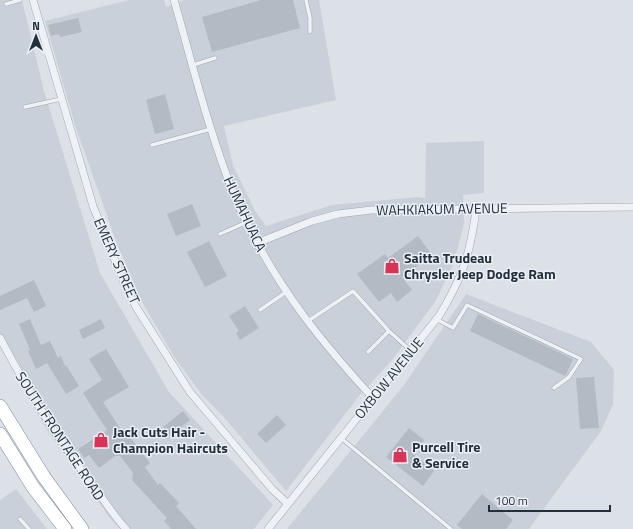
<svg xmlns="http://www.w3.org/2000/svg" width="633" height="529" font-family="'Titillium Web',sans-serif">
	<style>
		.built { fill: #c9d0d9 }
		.building { fill: #b2bac4 }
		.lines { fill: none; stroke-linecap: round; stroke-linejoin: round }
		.lane-casing { stroke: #a0a8b1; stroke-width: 4.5 }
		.street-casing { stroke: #a0a8b1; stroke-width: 8 }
		.highway-casing { stroke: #818f9f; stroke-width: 14 }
		.lane { stroke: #eef1f5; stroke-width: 3.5 }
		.street { stroke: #eef1f5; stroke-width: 7 }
		.highway { stroke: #fff; stroke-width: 13 }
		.labels { text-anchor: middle; stroke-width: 3; stroke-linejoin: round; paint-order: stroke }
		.street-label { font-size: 14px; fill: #242f3e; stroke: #eaf0f5 }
		.poi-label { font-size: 14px; font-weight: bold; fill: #242f3e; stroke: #eaf0f5; text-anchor: start }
	</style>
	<rect width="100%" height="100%" fill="#dbe1e7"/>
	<path class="built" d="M0,0h22l22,91 56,182 69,119 104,113 -19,24h-134l-10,-11 -63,-88 -47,-84z
		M129,0h35l2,7 18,-7h135l17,100 -112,26 9,39 22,46 11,15 66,-21 86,-8 7,1 1,-55 58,-2v52l-21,2 1,29 -11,41 -18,37 -43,58 -33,36 -73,95 -63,-75 -21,-21 -27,-37 -33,-56 -25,-58 -41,-116 -31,-107z
		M466,294l125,48 23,28 -1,34 -12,27 -64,87 -8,11h-242l117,-144z
		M16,489l31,40h-47v-29z"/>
	<path class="building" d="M261,0h32l7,28 -88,24 -10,-35z
		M78,18l4,14 -22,5 -1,-3 -8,2 -3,-11z
		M165,94l9,35 -19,5 -9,-34z
		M192,204l9,22 -25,10 -9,-22z
		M418,236l14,19 -30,22 10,13 -15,12 -6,-9 -12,9 -22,-28 28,-20 3,4z
		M209,241l18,35 -22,11 -18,-35z
		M34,280l12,26 -12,6 -7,-14 -27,12v-14z
		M245,306l14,22 -19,12 -4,-7 3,-2 -10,-15z
		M478,314l95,45 -7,16 -1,1 -95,-45z
		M30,319l11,26 9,-4 8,17 3,-2 4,10 1,-1 13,21 -13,8 -19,-31 -11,6 -8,-18 2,-1 -11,-26z
		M101,319l4,9 -22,11 -4,-9z
		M106,349l23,38 -26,15 20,31 3,-1 24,31 -5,4 13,18 2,-2 19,20 -3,3 20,23h-25l-7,-8 3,-3 -35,-38 1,-7 -13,-17h-5l-16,12 -10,-13 -5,3 -6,-9 29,-19 -24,-37 19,-13 -13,-21z
		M594,377l5,51 -19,1 -4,-51z
		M183,411l7,9 -20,16 -7,-9z
		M277,415l9,10 -20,18 -9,-9z
		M409,428l15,12 -11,14 21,17 -11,15 -37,-29z
		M482,494l31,26 -7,9h-44l-5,-4z"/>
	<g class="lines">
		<defs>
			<path id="lane" d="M306,0l4,18v14
				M6,4l14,-4
				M193,65l22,-7
				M25,107l36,-8
				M152,145l59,-16
				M220,234l27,-12
				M260,310l26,-18
				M436,319l17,9 14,-23 114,54 -12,18 -15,11
				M308,321l45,-30 36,40 22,20
				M368,352l21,-21
				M341,438l110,91
				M20,519l9,10"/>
			<path id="street" d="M33,0l60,206 31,77 12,24 54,85 82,97 16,15
				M174,0c19,66 35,133 61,197 4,10 9,20 14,30 32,65 75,118 124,171
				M257,243l55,-22 26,-7 33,-4 262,-3
				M0,338c27,51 58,102 93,147 11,15 20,30 33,44
				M268,529l171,-213c24,-39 31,-62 37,-106"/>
			<path id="highway" d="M0,406l44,71 38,52
				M0,434l33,53 32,42"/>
		</defs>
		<use href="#lane" class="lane-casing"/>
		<use href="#street" class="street-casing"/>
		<use href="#highway" class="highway-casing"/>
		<use href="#lane" class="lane"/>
		<use href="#street" class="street"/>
		<use href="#highway" class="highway"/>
	</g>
	<defs>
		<symbol id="shop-bare" viewBox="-9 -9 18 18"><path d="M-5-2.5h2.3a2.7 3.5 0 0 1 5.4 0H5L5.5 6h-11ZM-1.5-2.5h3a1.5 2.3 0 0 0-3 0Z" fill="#d93359" stroke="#eaf0f5" stroke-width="2.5" paint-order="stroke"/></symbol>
	</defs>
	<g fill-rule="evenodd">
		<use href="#shop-bare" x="381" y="255" width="22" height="22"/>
		<use href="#shop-bare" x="90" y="429" width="22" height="22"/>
		<use href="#shop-bare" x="389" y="444" width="22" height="22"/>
	</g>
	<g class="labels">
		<g class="street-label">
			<text transform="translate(442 209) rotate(-1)" y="5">WAHKIAKUM AVENUE</text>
			<text transform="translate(245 214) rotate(65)" y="5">HUMAHUACA</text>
			<text transform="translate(117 261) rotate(66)" y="5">EMERY STREET</text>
			<text transform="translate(389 378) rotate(-51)" y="5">OXBOW AVENUE</text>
			<text transform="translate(60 436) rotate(57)" y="5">SOUTH FRONTAGE ROAD</text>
		</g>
		<g class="poi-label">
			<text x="404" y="263">Saitta Trudeau<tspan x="404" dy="16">Chrysler Jeep Dodge Ram</tspan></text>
			<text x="113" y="437">Jack Cuts Hair -<tspan x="113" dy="16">Champion Haircuts</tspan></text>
			<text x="412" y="452">Purcell Tire<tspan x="412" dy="16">&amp; Service</tspan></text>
		</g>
	</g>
	<g transform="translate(36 36)" stroke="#eaf0f5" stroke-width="3" paint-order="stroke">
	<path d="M0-3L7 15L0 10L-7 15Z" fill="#242f3e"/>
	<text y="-6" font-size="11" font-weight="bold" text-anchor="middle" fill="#242f3e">N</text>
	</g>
	<path d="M489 505v6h121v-6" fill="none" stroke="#242f3e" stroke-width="2"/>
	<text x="495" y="505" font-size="12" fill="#242f3e" stroke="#eaf0f5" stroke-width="3" paint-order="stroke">100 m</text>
</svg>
